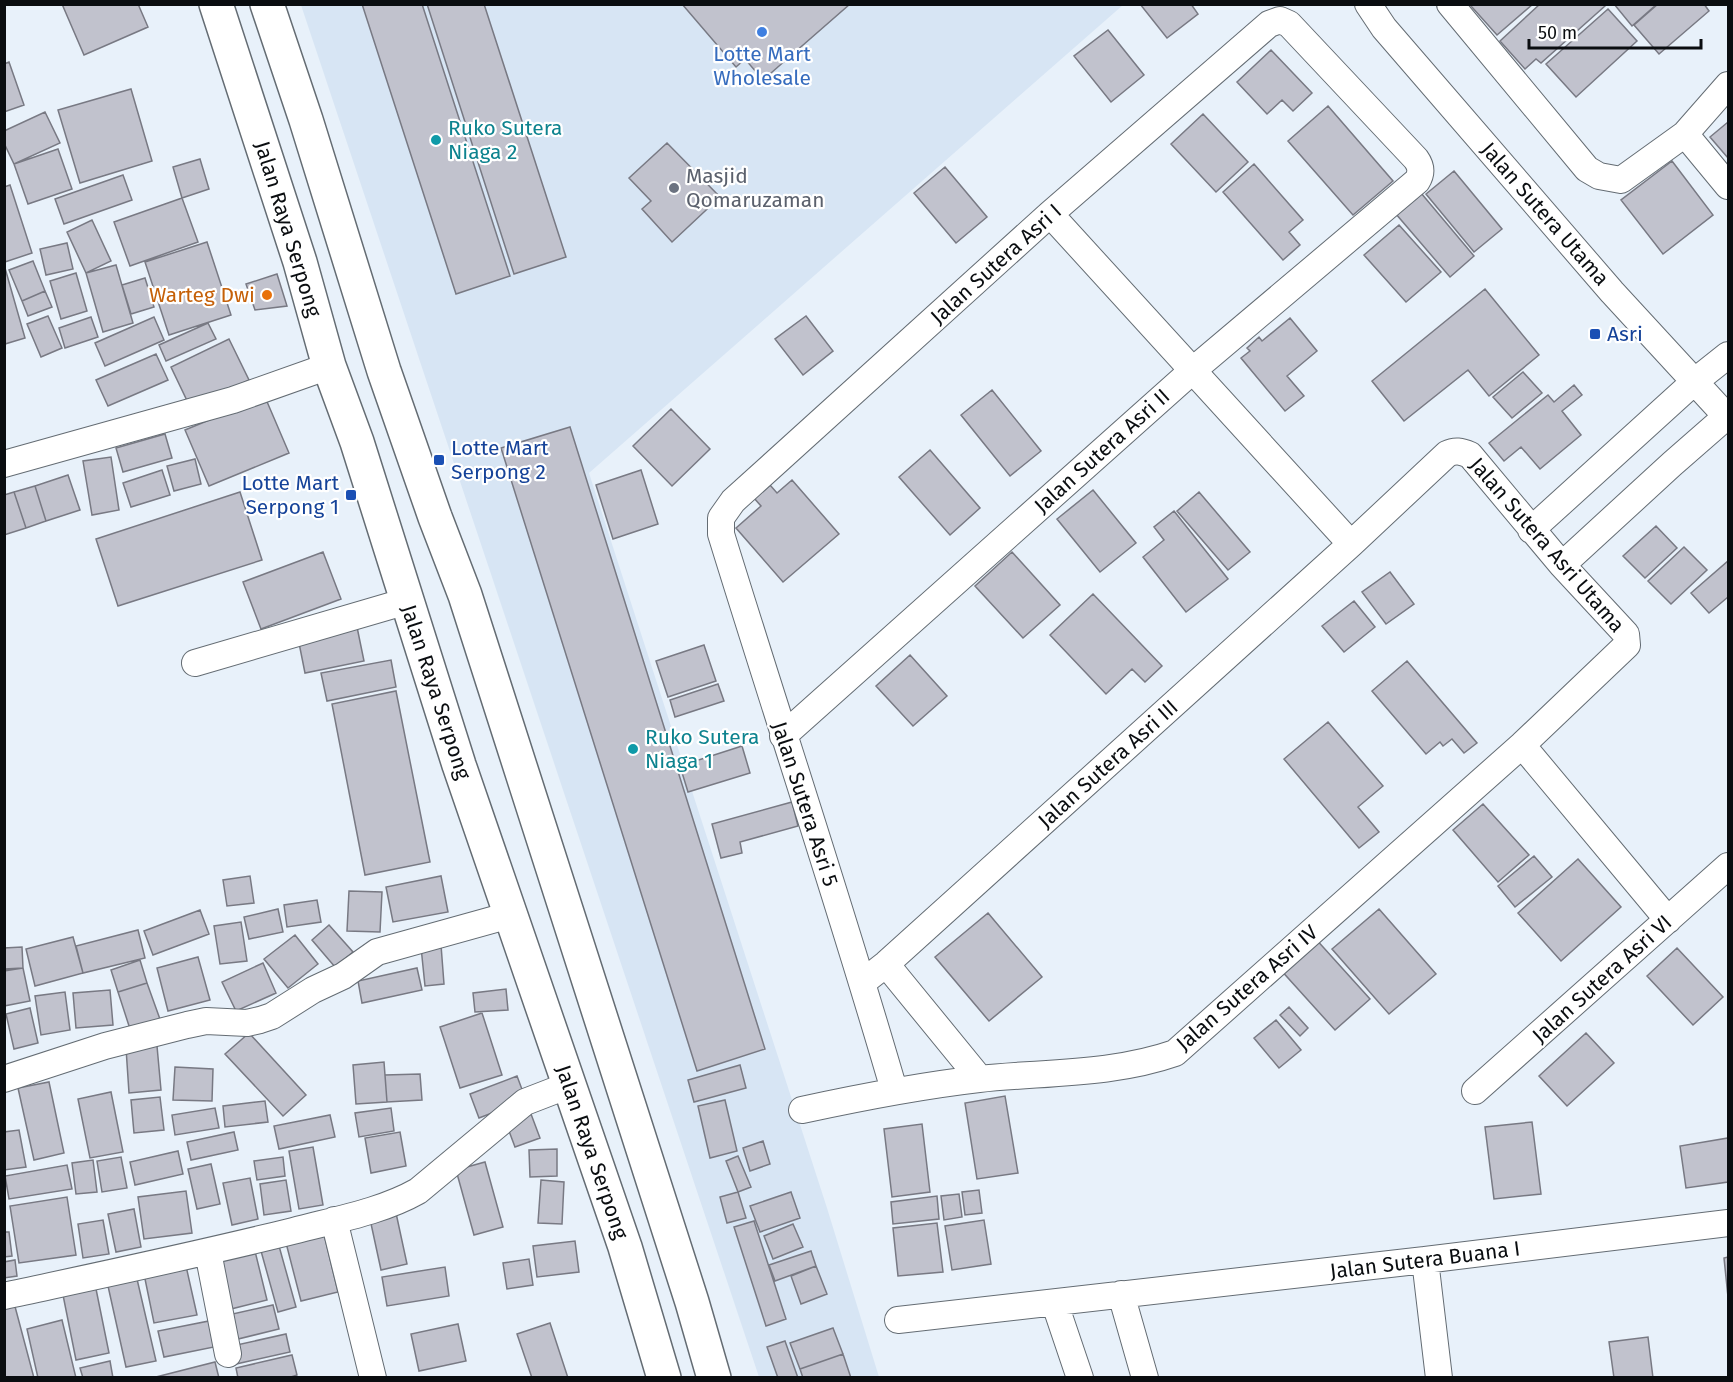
<svg xmlns="http://www.w3.org/2000/svg" width="1733" height="1382" font-family="'Fira Sans',sans-serif">
	<style>
		.built { fill: #d7e5f4 }
		.building { fill: #c1c2cd; stroke: #787983; stroke-width: 1.5 }
		.lines { fill: none; stroke-linecap: round; stroke-linejoin: round }
		.minor-casing { stroke: #646c73; stroke-width: 28 }
		.major-casing { stroke: #646c73; stroke-width: 36 }
		.minor { stroke: #fff; stroke-width: 26 }
		.major { stroke: #fff; stroke-width: 33 }
		.shop-dot { fill: #3f7fe0; stroke: #fff; stroke-width: 2 }
		.culture-dot { fill: #0f9aa8; stroke: #fff; stroke-width: 2 }
		.worship-dot { fill: #6b7280; stroke: #fff; stroke-width: 2 }
		.food-dot { fill: #e8710a; stroke: #fff; stroke-width: 2 }
		.transit-dot { fill: #1a4fb4; stroke: #fff; stroke-width: 2 }
		.labels { text-anchor: middle; stroke-width: 4.5; stroke-linejoin: round; paint-order: stroke }
		.shop-label { font-size: 21px; fill: #366cbe; stroke: #fff }
		.culture-label { font-size: 21px; fill: #0d838f; stroke: #fff; text-anchor: start }
		.worship-label { font-size: 21px; fill: #5b616d; stroke: #fff; text-anchor: start }
		.street-label { font-size: 21px; fill: #0a0d10; stroke: #fff }
		.food-label { font-size: 21px; fill: #c56008; stroke: #fff; text-anchor: end }
		.transit-label { font-size: 21px; fill: #164399; stroke: #fff; text-anchor: start }
	</style>
	<rect width="100%" height="100%" fill="#e8f1fa"/>
	<path class="built" d="M301,5h822l-534,468 238,735 52,169h-120z"/>
	<path class="building" d="M62,4h76l10,23 -64,28z
		M362,4h60l88,272 -54,18z
		M427,4h57l82,253 -52,17z
		M682,4h168l-87,76 -18,-21 -9,8z
		M1140,4h51l7,10 -31,24z
		M1473,4h60l-36,31 -26,-29z
		M1540,4h63l2,2 -64,57 -5,-4 -11,10 -25,-28z
		M1614,4h43l-25,22z
		M1658,4h46l5,7 -50,43 -25,-29z
		M1608,9l29,32 -61,56 -30,-33z
		M1108,30l36,45 -33,27 -37,-46z
		M1271,50l41,43 -19,18 -11,-11 -15,14 -30,-32z
		M9,62l15,43 -20,7v-48z
		M131,89l21,72 -72,22 -22,-73z
		M1328,106l65,75 -40,34 -65,-74z
		M45,112l15,31 -46,21 -10,-21v-12z
		M1203,114l45,48 -32,30 -45,-48z
		M1728,122v36l-18,-21z
		M667,143l53,54 -48,45 -30,-33 9,-8 -22,-23z
		M58,149l14,40 -44,15 -14,-40z
		M200,159l9,30 -27,9 -9,-31z
		M1672,161l41,54 -50,39 -42,-54z
		M1254,164l49,56 -14,12 11,13 -17,15 -60,-68z
		M945,167l42,50 -31,26 -42,-50z
		M1454,171l48,58 -28,23 -48,-58z
		M123,175l9,25 -68,24 -9,-25z
		M10,185l22,68 -27,9 -1,-75z
		M1421,193l53,63 -24,21 -54,-63z
		M182,198l16,44 -68,24 -16,-44z
		M92,220l19,41 -25,12 -19,-41z
		M1399,225l42,47 -35,30 -42,-47z
		M207,242l24,73 -62,20 -24,-73z
		M67,243l6,26 -27,6 -6,-26z
		M33,261l12,30 -23,10 -13,-31z
		M116,265l17,58 -30,9 -17,-59z
		M5,268l20,70 -20,6 -1,-3z
		M76,273l11,38 -26,8 -11,-38z
		M277,274l10,32 -32,4 -9,-26z
		M145,278l9,29 -23,7 -9,-29z
		M1485,289l54,66 -50,41 -21,-26 -64,51 -32,-40z
		M45,291l7,16 -24,9 -6,-15z
		M48,316l14,32 -21,9 -14,-33z
		M806,316l27,35 -30,24 -28,-36z
		M91,317l7,20 -33,11 -6,-20z
		M154,317l10,23 -59,26 -10,-23z
		M1290,318l27,33 -30,25 17,20 -19,15 -44,-53 9,-7 -3,-3 12,-11 3,4z
		M208,323l8,16 -50,22 -7,-16z
		M229,339l20,41 -58,29 -20,-42z
		M156,354l12,26 -60,26 -12,-26z
		M1523,372l19,21 -30,25 -19,-21z
		M1574,385l8,10 -20,16 19,24 -41,34 -19,-22 -17,14 -15,-18 59,-48 6,7z
		M992,390l49,61 -31,25 -49,-61z
		M265,397l24,56 -80,33 -24,-56z
		M671,409l39,40 -38,37 -39,-40z
		M570,427l195,622 -68,22 -196,-623z
		M165,434l7,24 -49,14 -7,-24z
		M930,450l50,58 -30,27 -51,-58z
		M111,457l8,53 -27,5 -9,-54z
		M195,459l6,25 -27,7 -7,-25z
		M162,470l8,25 -39,12 -8,-24z
		M641,470l17,54 -45,15 -17,-54z
		M68,475l12,35 -34,11 -11,-35z
		M792,480l47,54 -56,48 -47,-54 25,-22 -7,-8 16,-13 7,8z
		M35,486l11,35 -20,7 -12,-36z
		M1093,490l43,53 -36,29 -43,-53z
		M14,492l12,36 -22,7v-40z
		M240,492l22,68 -144,46 -22,-67z
		M1199,492l51,60 -22,18 -51,-59z
		M1174,511l54,68 -42,33 -43,-55 21,-17 -10,-13z
		M1656,526l21,22 -32,30 -22,-22z
		M1684,547l23,23 -36,34 -23,-23z
		M323,552l18,47 -80,30 -18,-47z
		M1012,552l48,53 -37,33 -48,-52z
		M1728,561v36l-19,16 -18,-20z
		M1390,572l24,32 -28,20 -24,-32z
		M1093,594l69,72 -17,16 -13,-13 -26,25 -56,-59z
		M1354,601l21,26 -31,25 -22,-26z
		M357,627l7,34 -59,12 -7,-35z
		M704,645l12,36 -48,16 -12,-36z
		M910,655l37,41 -34,30 -37,-40z
		M391,660l5,27 -69,14 -6,-28z
		M1407,661l70,82 -13,10 -12,-14 -9,7 -3,-4 -14,12 -54,-63z
		M718,684l6,17 -49,16 -5,-17z
		M396,691l34,171 -65,13 -33,-171z
		M1328,722l55,64 -25,21 21,25 -20,16 -75,-89z
		M742,746l8,27 -62,19 -8,-26z
		M792,802l6,24 -58,16 2,11 -21,5 -9,-34z
		M1483,804l46,51 -31,27 -45,-52z
		M1534,856l18,21 -37,30 -17,-21z
		M1578,859l43,48 -60,54 -43,-48z
		M250,876l4,27 -27,3 -4,-26z
		M441,876l7,36 -55,10 -7,-35z
		M349,891l33,1 -2,40 -33,-1z
		M317,900l4,22 -34,5 -3,-22z
		M278,909l5,23 -34,7 -5,-22z
		M1379,909l57,65 -47,40 -57,-65z
		M200,910l9,24 -56,21 -9,-24z
		M988,913l54,64 -53,44 -54,-64z
		M241,922l6,39 -27,3 -6,-38z
		M329,925l24,27 -18,15 -23,-27z
		M138,930l7,28 -62,15 -7,-27z
		M295,935l23,29 -30,24 -24,-29z
		M73,937l10,36 -48,13 -9,-37z
		M1314,937l56,62 -35,31 -56,-62z
		M441,945l3,39 -19,2 -4,-39z
		M22,947l1,21 -19,1v-21z
		M1677,948l46,49 -30,28 -46,-49z
		M198,957l12,43 -42,11 -11,-43z
		M140,960l7,23 -29,9 -7,-22z
		M263,963l13,30 -40,18 -14,-29z
		M23,968l7,33 -26,5v-35z
		M417,968l5,22 -60,13 -4,-22z
		M147,983l14,39 -30,10 -13,-40z
		M506,989l2,21 -33,2 -2,-19z
		M110,990l3,35 -37,3 -3,-35z
		M65,992l5,38 -29,5 -6,-39z
		M1289,1007l19,21 -8,8 -20,-21z
		M30,1008l8,35 -24,6 -8,-35z
		M482,1013l20,62 -42,13 -20,-61z
		M1276,1020l25,30 -22,18 -25,-30z
		M249,1033l57,62 -23,21 -58,-62z
		M1586,1033l28,30 -47,43 -28,-30z
		M157,1046l4,44 -32,3 -3,-45z
		M384,1062l3,40 -31,2 -3,-39z
		M740,1065l6,23 -52,14 -6,-22z
		M175,1067l38,2 -1,32 -39,-1z
		M420,1074l2,26 -35,2 -2,-27z
		M517,1076l9,24 -47,18 -9,-24z
		M49,1082l15,71 -30,7 -16,-72z
		M111,1092l12,60 -33,6 -12,-59z
		M1005,1096l13,77 -41,6 -12,-76z
		M160,1097l4,33 -30,3 -3,-33z
		M725,1100l12,51 -27,7 -12,-52z
		M265,1101l3,21 -43,5 -2,-21z
		M215,1108l4,20 -44,7 -3,-20z
		M391,1108l3,23 -35,6 -4,-24z
		M531,1114l9,24 -25,9 -9,-24z
		M330,1115l5,22 -56,12 -5,-23z
		M1532,1122l9,72 -47,5 -9,-72z
		M922,1124l8,68 -38,5 -8,-68z
		M19,1130l7,37 -22,3v-38z
		M234,1132l4,18 -47,10 -4,-18z
		M400,1132l6,34 -35,7 -6,-35z
		M1728,1138v44l-42,6 -6,-42z
		M763,1141l7,23 -20,7 -7,-23z
		M313,1147l10,58 -24,4 -10,-58z
		M557,1149v27l-27,1 -1,-27z
		M178,1151l5,23 -48,11 -5,-23z
		M738,1156l13,31 -13,5 -12,-31z
		M121,1157l6,31 -25,4 -5,-31z
		M283,1157l2,19 -28,4 -3,-19z
		M93,1160l4,32 -21,2 -4,-31z
		M485,1162l18,65 -29,8 -18,-65z
		M211,1164l9,40 -23,5 -9,-40z
		M67,1165l5,24 -63,10 -4,-23z
		M250,1178l8,41 -26,6 -9,-42z
		M286,1180l5,31 -27,4 -4,-31z
		M541,1180l23,2 -2,42 -24,-1z
		M979,1190l3,23 -17,2 -3,-23z
		M186,1191l6,42 -48,6 -6,-42z
		M738,1192l8,26 -19,5 -7,-26z
		M791,1192l9,26 -40,14 -10,-26z
		M959,1194l3,23 -18,3 -3,-24z
		M937,1196l2,23 -46,5 -2,-22z
		M67,1197l9,58 -57,8 -9,-57z
		M134,1209l7,38 -25,5 -8,-38z
		M396,1213l11,51 -26,6 -11,-51z
		M103,1220l6,34 -26,4 -5,-34z
		M984,1220l7,44 -39,6 -7,-44z
		M754,1221l32,98 -20,7 -32,-99z
		M937,1223l6,49 -45,4 -5,-48z
		M793,1224l10,23 -30,12 -9,-23z
		M323,1230l15,62 -37,9 -16,-62z
		M4,1232h5l3,24 -8,1z
		M575,1241l4,31 -42,5 -4,-31z
		M253,1243l14,57 -40,10 -15,-57z
		M279,1246l17,61 -18,5 -17,-61z
		M811,1251l5,15 -41,15 -6,-16z
		M1728,1257v40l-4,-39z
		M529,1259l4,26 -26,4 -4,-26z
		M15,1260l2,16 -13,2v-16z
		M186,1266l11,49 -43,8 -10,-49z
		M816,1266l11,28 -26,10 -10,-28z
		M445,1267l4,29 -62,10 -5,-29z
		M137,1279l19,82 -30,6 -18,-81z
		M95,1284l14,69 -33,7 -14,-70z
		M13,1299l21,79h-30v-77z
		M273,1305l6,24 -45,11 -6,-25z
		M62,1320l14,58h-38l-11,-49z
		M209,1321l5,26 -50,10 -6,-26z
		M550,1323l18,55h-36l-15,-44z
		M458,1324l8,37 -47,10 -8,-37z
		M833,1328l10,26 -43,15 -10,-26z
		M286,1334l4,18 -54,12 -4,-18z
		M1648,1337l5,41h-39l-5,-36z
		M785,1341l13,37h-20l-11,-31z
		M843,1354l8,24h-48l-3,-9z
		M292,1355l5,20 -9,3h-50l-2,-10z
		M110,1361l3,17h-30l-3,-10z
		M215,1362l4,16h-67z"/>
	<g class="lines">
		<defs>
			<path id="minor" d="M1368,4l16,24 228,264 116,126
				M1450,4l137,165 12,7 22,4 64,-46 43,-49
				M1685,134l43,52
				M1050,214l301,330
				M4,464l229,-64 96,-34
				M1531,530l163,-148 34,-27
				M1562,565l110,-101 56,-49
				M195,663l212,-62
				M783,736l409,-365 225,-190c5,-8 4,-15 -1,-22l-127,-135 -9,-4 -11,4 -219,190 -317,287 -12,17v16c57,185 119,370 173,556
				M1522,745l146,175
				M886,964l94,115
				M4,1079l101,-33 82,-21 19,-4 41,2 13,-3 12,-4 41,-26 30,-14 34,-24 133,-37
				M1475,1091l253,-225
				M802,1110c60,-13 116,-24 177,-31 65,-7 133,-4 196,-26l347,-308 105,-100 -1,-11 -64,-69 -92,-110c-9,-4 -15,-5 -23,-1l-96,90 -465,420 -23,18
				M334,1220l39,158
				M208,1252l20,102
				M1425,1260l14,118
				M1121,1294l24,84
				M4,1296c97,-21 193,-41 289,-65 41,-11 88,-19 125,-40l107,-89 44,-17
				M1055,1304l25,74
				M898,1320l527,-60 303,-37"/>
			<path id="major" d="M216,4l84,258 29,104 28,76 102,323 166,482 39,131
				M267,4l39,116 78,251 51,146 30,78 227,707 22,76"/>
		</defs>
		<use href="#minor" class="minor-casing"/>
		<use href="#major" class="major-casing"/>
		<use href="#minor" class="minor"/>
		<use href="#major" class="major"/>
	</g>
	<circle class="shop-dot" cx="762" cy="32" r="6"/>
	<g class="culture-dot">
		<circle cx="436" cy="140" r="6"/>
		<circle cx="633" cy="749" r="6"/>
	</g>
	<circle class="worship-dot" cx="674" cy="188" r="6"/>
	<circle class="food-dot" cx="267" cy="295" r="6"/>
	<g class="transit-dot">
		<rect x="1589" y="328" width="12" height="12" rx="3"/>
		<rect x="433" y="454" width="12" height="12" rx="3"/>
		<rect x="345" y="489" width="12" height="12" rx="3"/>
	</g>
	<g class="labels">
		<g class="shop-label">
			<text x="762" y="61">Lotte Mart<tspan x="762" dy="24">Wholesale</tspan></text>
		</g>
		<g class="culture-label">
			<text x="448" y="135">Ruko Sutera<tspan x="448" dy="24">Niaga 2</tspan></text>
			<text x="645" y="744">Ruko Sutera<tspan x="645" dy="24">Niaga 1</tspan></text>
		</g>
		<g class="worship-label">
			<text x="686" y="183">Masjid<tspan x="686" dy="24">Qomaruzaman</tspan></text>
		</g>
		<g class="street-label">
			<text transform="translate(1545 214) rotate(49)" y="7">Jalan Sutera Utama</text>
			<text transform="translate(288 229) rotate(73)" y="7">Jalan Raya Serpong</text>
			<text transform="translate(996 264) rotate(-42)" y="7">Jalan Sutera Asri I</text>
			<text transform="translate(1102 451) rotate(-42)" y="7">Jalan Sutera Asri II</text>
			<text transform="translate(1547 545) rotate(49)" y="7">Jalan Sutera Asri Utama</text>
			<text transform="translate(436 692) rotate(72)" y="7">Jalan Raya Serpong</text>
			<text transform="translate(1108 764) rotate(-42)" y="7">Jalan Sutera Asri III</text>
			<text transform="translate(805 804) rotate(72)" y="7">Jalan Sutera Asri 5</text>
			<text transform="translate(1602 979) rotate(-42)" y="7">Jalan Sutera Asri VI</text>
			<text transform="translate(1247 988) rotate(-41)" y="7">Jalan Sutera Asri IV</text>
			<text transform="translate(592 1152) rotate(71)" y="7">Jalan Raya Serpong</text>
			<text transform="translate(1425 1260) rotate(-7)" y="7">Jalan Sutera Buana I</text>
		</g>
		<g class="food-label">
			<text x="255" y="302">Warteg Dwi</text>
		</g>
		<g class="transit-label">
			<text x="1607" y="341">Asri</text>
			<text x="451" y="455">Lotte Mart<tspan x="451" dy="24">Serpong 2</tspan></text>
			<text x="339" y="490" text-anchor="end">Lotte Mart<tspan x="339" dy="24">Serpong 1</tspan></text>
		</g>
	</g>
	<rect width="1733" height="1382" fill="none" stroke="#0a0d10" stroke-width="12"/>
	<path d="M1529 39v9h172v-9" fill="none" stroke="#0a0d10" stroke-width="3"/>
	<text x="1538" y="39" font-size="18" fill="#0a0d10" stroke="#ffffff" stroke-width="4.5" paint-order="stroke">50 m</text>
</svg>
